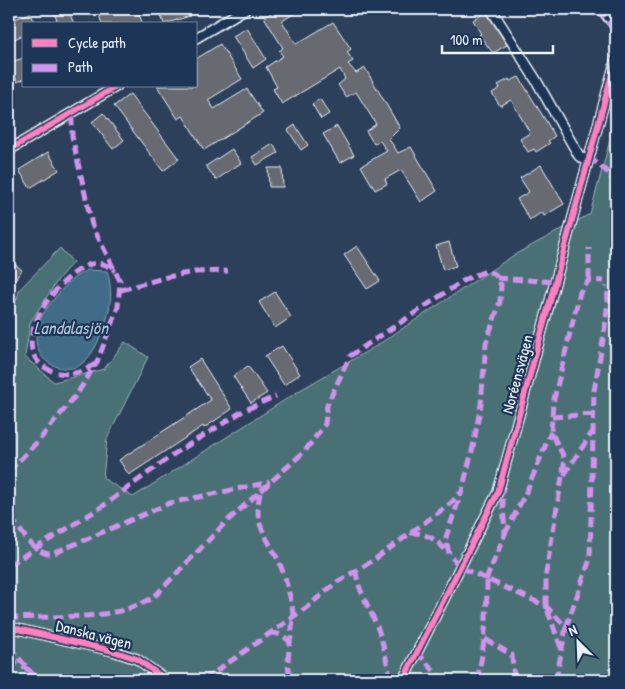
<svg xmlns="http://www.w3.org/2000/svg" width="625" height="689" font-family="'Patrick Hand',sans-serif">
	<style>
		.green { fill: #4a7174; stroke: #99b1b6 }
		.water { fill: #416c88; stroke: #84a1b5 }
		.building { fill: #676b71; stroke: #e8f1f8 }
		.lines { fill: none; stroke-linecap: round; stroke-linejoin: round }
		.street-casing { stroke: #e8f1f8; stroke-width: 12 }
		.secondary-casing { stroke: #e8f1f8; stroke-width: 16 }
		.street { stroke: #1d3557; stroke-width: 9 }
		.secondary { stroke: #1d3557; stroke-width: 12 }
		.quiet { stroke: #d193ec; stroke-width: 5; stroke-dasharray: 10 5; stroke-linecap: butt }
		.cycleway-casing { stroke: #1d3557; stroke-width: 9 }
		.cycleway { stroke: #ff80c0; stroke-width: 6 }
		.labels { text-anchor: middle; stroke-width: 4.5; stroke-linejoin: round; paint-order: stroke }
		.street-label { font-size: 16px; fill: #e8f1f8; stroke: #1d3557 }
		.water-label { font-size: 18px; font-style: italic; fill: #aec2d1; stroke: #1d3557 }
	</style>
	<rect width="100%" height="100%" fill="#2c405c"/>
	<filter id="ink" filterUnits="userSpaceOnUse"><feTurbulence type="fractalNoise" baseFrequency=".02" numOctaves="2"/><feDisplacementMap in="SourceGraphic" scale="10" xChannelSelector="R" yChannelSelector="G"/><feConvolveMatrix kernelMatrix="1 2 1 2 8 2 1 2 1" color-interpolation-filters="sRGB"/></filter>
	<g filter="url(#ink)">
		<path class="green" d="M616,118v562h-607v-359l11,-32 40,-41 13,14 -14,16 -29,45 -5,34 29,25 50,-13 21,-27 23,15 -41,82 -4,39 30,19 169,-108 74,-43 138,-91 76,-41z"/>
		<path class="water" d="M88,270l19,1c6,18 4,39 -3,56 -6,15 -11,29 -24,38 -6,4 -16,4 -22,2 -28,-8 -26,-39 -11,-59 11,-14 24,-32 41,-38z"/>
		<path class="building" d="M53,9h15l6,15h-16z
			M97,9h35l2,4 4,-1 5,12h-41z
			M159,9h28l3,7 -26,8z
			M278,9h24l-20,12 14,23 37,-22 18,27 -4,3 6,9 -5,3 8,9 9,-5 35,60 -11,11 9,14 13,-6 26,44 -16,11 -20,-32 -16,9 2,5 -12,6 -14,-24 26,-15 -7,-10 -6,3 -8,-13 10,-7 -20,-32 -10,5 -8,-12 7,-6 -5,-10 -58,35 -9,-15 4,-2 -11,-20 17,-11 -4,-5 4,-3 -19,-31z
			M486,12l21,33 -14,8 -14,-18 2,-1 -8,-14z
			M31,13l4,11h-11v11l-15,6v-20z
			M247,28l19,31 -13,9 -20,-32z
			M220,44l22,35 -34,21 6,9 33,-20 16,24 -59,37 -21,-34 -5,3 -21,-33h39v-27z
			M24,58v21l-7,3 -7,-20z
			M519,77l36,59 -7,5 2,2 -14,9 -2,-3 -6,3 -8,-13 10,-6 -19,-33 -11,6 -8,-13 8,-5 -2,-3 11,-6 1,2z
			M130,94l49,65 -16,12 -49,-65z
			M320,99l9,15 -8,5 -9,-15z
			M103,113l21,27 -11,9 -21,-27z
			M295,125l13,20 -7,5 -13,-20z
			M337,126l17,29 -14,8 -17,-29z
			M273,144l5,9 -21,12 -5,-8z
			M232,149l9,14 -25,17 -10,-14z
			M48,152l11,18 -29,18 -11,-18z
			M541,165l23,39 -20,12 -2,-4 -12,8 -13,-21 12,-7 -9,-14z
			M268,168h14l1,19h-14z
			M449,242l7,24 -13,4 -7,-24z
			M357,246l23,35 -13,8 -23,-34z
			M12,262l10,8 -13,18v-22z
			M275,292l16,25 -16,11 -16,-26z
			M282,346l18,28 -16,11 -19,-29z
			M200,359l32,50 -28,19 -1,-2 -74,49 -10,-15 92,-60 -23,-33z
			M248,366l19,27 -16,10 -18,-27z"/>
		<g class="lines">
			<defs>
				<path id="street" d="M491,9l45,71 43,76 8,5
					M196,38l49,-29
					M9,150l108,-64
					M9,627l104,24 24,8 29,21
					M403,680l95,-188 118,-433"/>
				<path id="secondary" d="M604,9l12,15"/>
			</defs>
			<use href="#street" class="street-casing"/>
			<use href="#secondary" class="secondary-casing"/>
			<use href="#street" class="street"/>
			<use href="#secondary" class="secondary"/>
			<path class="quiet" d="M599,9l17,25
				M589,157l21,17 6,14
				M497,278l58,4
				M589,280v-32
				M121,290l46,-13 27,-5 34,-1
				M95,364c-14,9 -27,13 -43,7 -52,-20 6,-97 39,-107 9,-3 17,1 24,7
				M552,417l42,-3
				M9,471l31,-32 37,-45 20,-32 21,-55 2,-26 -28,-56 -20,-89v-22
				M564,475l29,-44
				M260,493c-6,29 2,36 15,61 8,14 12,31 16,47 7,26 -9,54 0,79
				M9,520l5,2c11,13 19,32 38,32l118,-51 100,-21
				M410,533c15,-1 28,7 37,19
				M505,534l23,-46 23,-56
				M9,565l94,-59 71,-52 69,-43 33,-15
				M356,570c0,18 18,45 24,65 5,15 7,30 11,45
				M486,580l19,-46 -3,-46
				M9,621l6,-3c46,-3 98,4 139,-21l71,-74 80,-72 20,-27 2,-19 23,-49 116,-77 20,-8 9,3 6,11 -1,17 -14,41 -5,61 -8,43 -11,44 -16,46 3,17 11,13 86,39 20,21 -10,53
				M566,627l24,-68 4,-168 10,-57 4,-33 -1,-15
				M270,633c9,0 16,3 21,11
				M485,639l27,16 2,25
				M9,647l29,33
				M561,648l-15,-42v-33l19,-114 -14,-27 2,-29 27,-111 9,-12 15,1
				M417,652l25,28
				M9,660l20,10
				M204,680l103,-73 30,-25 37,-22 77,-57 9,-10
				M477,680c8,-34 10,-66 10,-100"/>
			<defs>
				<path id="cycleway" d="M9,150l108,-64
					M9,627l104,24 24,8 29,21
					M403,680l95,-188 118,-433"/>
			</defs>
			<use href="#cycleway" class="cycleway-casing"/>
			<use href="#cycleway" class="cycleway"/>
		</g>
	</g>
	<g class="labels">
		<g class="street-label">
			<text transform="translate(517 374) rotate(-75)" y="6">Noréensvägen</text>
			<text transform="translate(94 634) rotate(14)" y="6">Danska vägen</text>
		</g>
		<g class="water-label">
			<text x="71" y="334">Landalasjön</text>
		</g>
	</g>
	<rect width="625" height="689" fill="none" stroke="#1d3557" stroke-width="30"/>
	<rect x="15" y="15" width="595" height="659" fill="none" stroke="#e8f1f8" stroke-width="2" filter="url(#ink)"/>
	<rect x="22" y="22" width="175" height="65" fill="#1d3557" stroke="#6e8097"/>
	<rect x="32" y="39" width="25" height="8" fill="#ff80c0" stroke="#6e8097"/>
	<text x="68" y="48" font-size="15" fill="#e8f1f8">Cycle path</text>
	<rect x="32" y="64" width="25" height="8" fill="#d193ec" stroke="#6e8097"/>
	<text x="68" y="72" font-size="15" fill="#e8f1f8">Path</text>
	<g transform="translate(578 642) rotate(336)" stroke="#1d3557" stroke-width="4" paint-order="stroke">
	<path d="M0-4L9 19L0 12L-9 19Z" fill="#e8f1f8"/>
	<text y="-8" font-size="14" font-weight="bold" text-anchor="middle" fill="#e8f1f8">N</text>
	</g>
	<path d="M442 45v8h111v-8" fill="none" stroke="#e8f1f8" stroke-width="2.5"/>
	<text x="450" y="45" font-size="15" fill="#e8f1f8" stroke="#1d3557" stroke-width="4" paint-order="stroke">100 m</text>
</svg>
